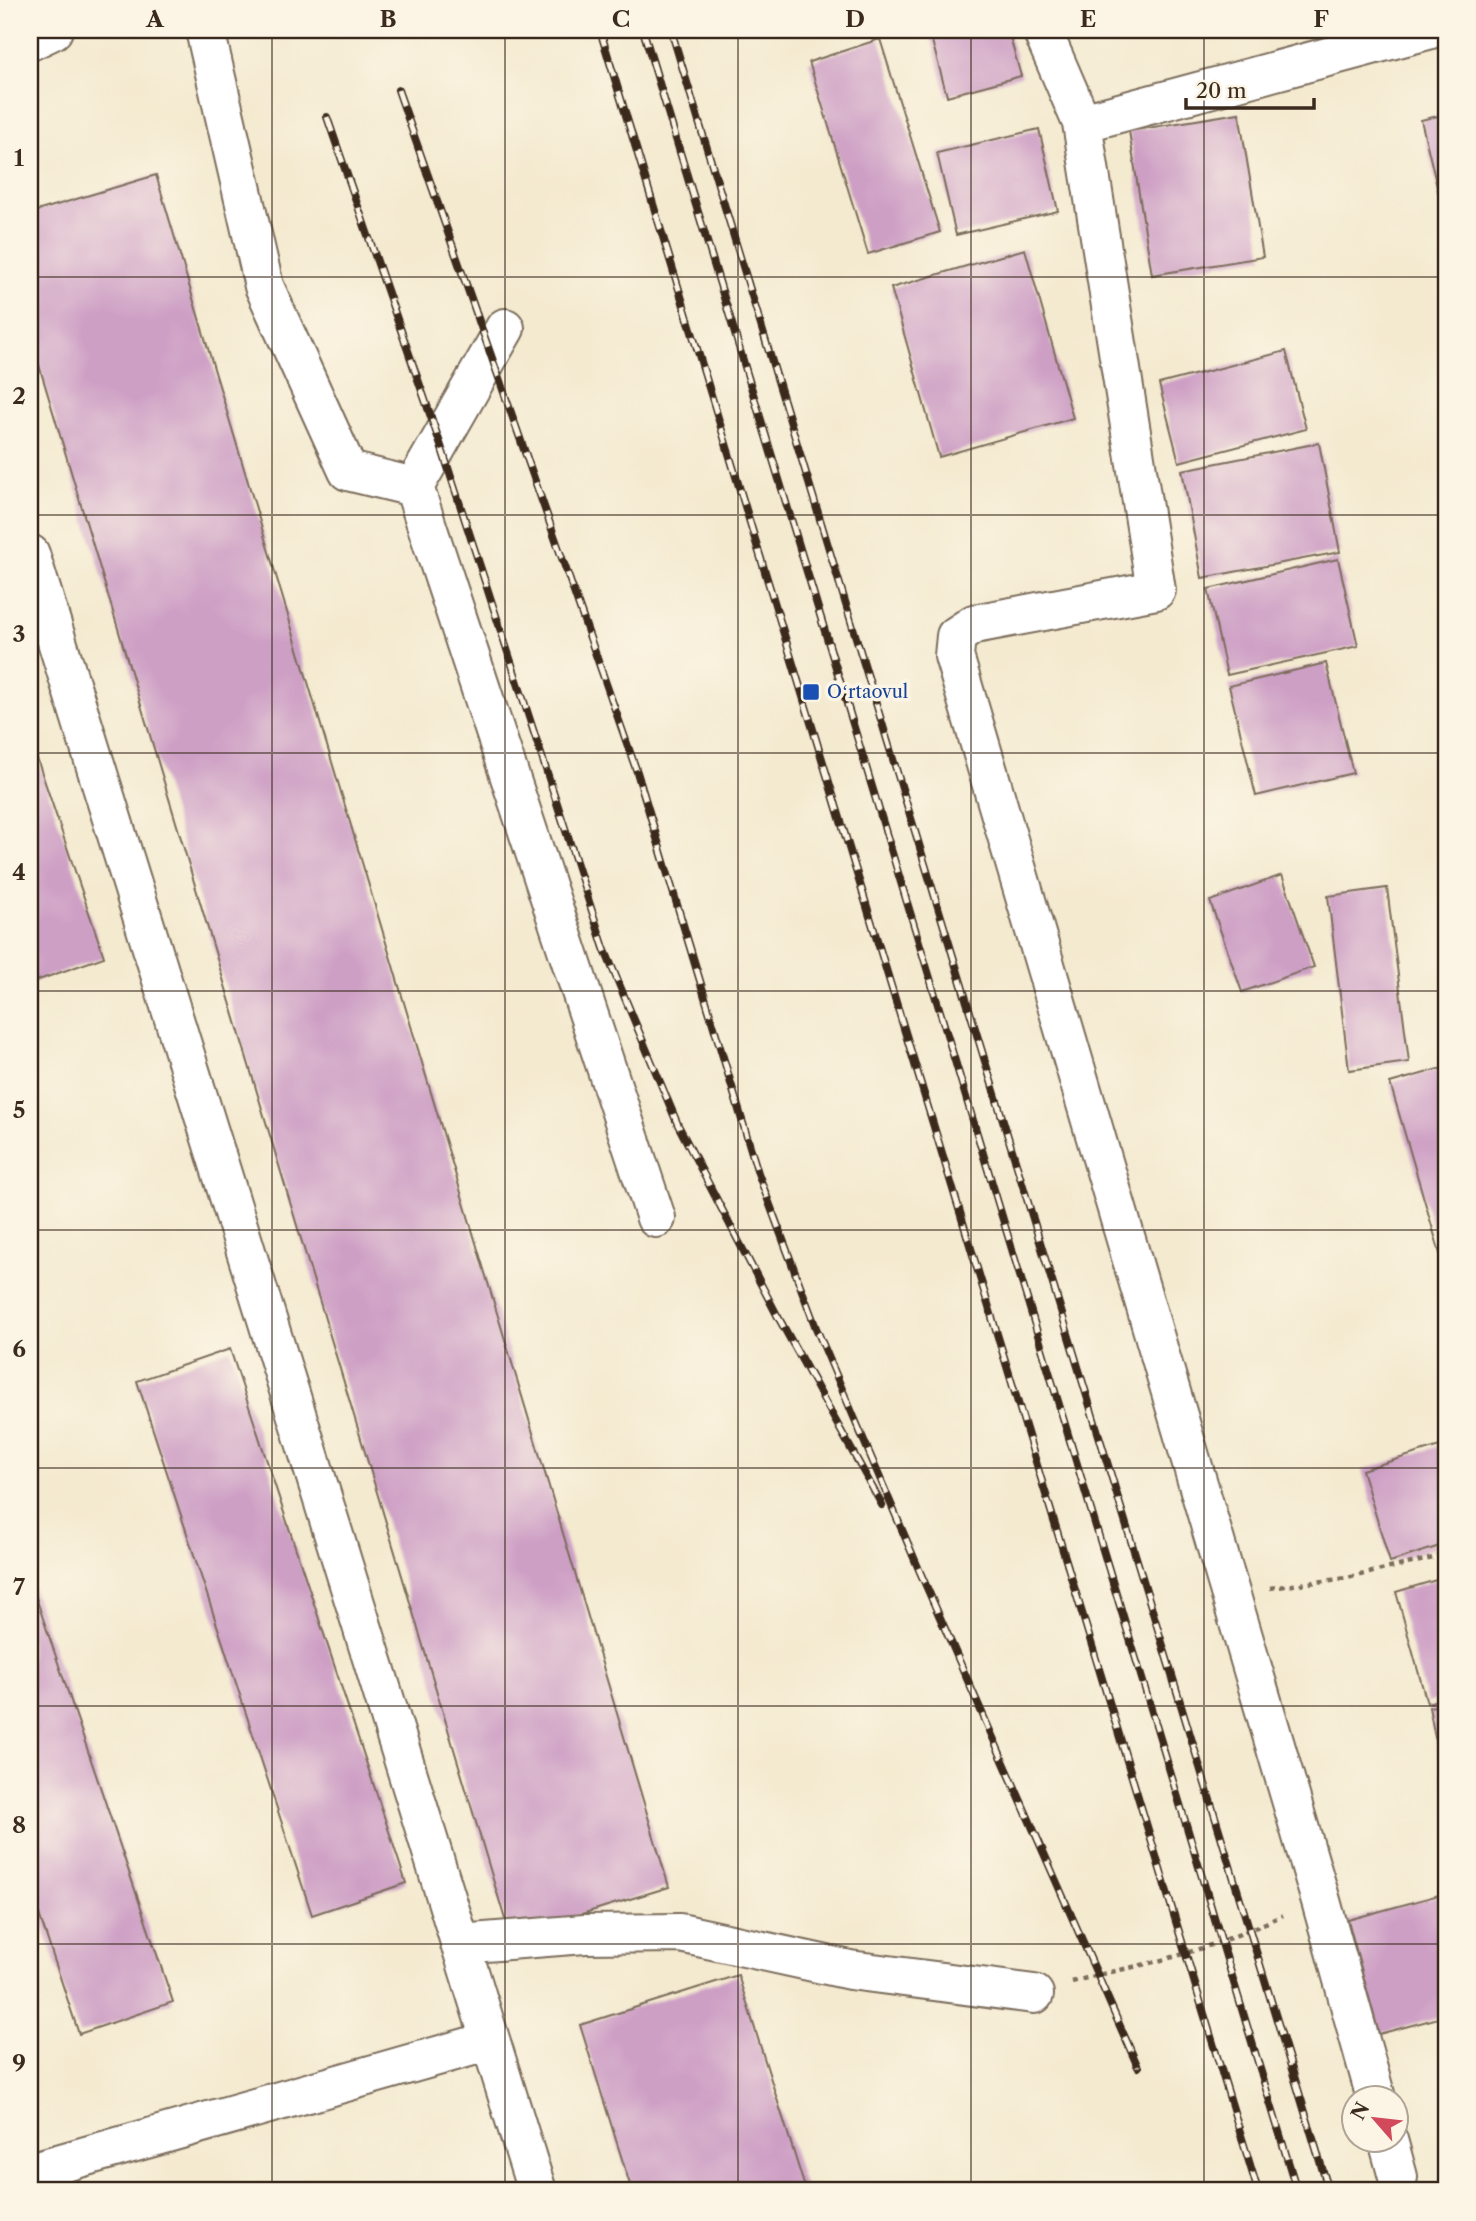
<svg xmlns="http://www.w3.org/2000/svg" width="1476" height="2221" font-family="'Libre Caslon Text',serif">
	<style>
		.building { fill: #cd9fc5 }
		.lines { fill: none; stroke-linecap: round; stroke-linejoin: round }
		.minor-casing { stroke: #7c6d5c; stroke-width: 42 }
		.path { stroke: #7c6d5c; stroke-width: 4.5; stroke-dasharray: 5 5; stroke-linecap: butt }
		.minor { stroke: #fff; stroke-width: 38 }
		.rail-casing { stroke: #3b2a1e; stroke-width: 8 }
		.rail { stroke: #fcf5e5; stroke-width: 5; stroke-dasharray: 16; stroke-linecap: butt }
		.grid { fill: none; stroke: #3b2a1e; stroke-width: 2; stroke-opacity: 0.55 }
		.transit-dot { fill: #1a4fb4; stroke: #fcf5e5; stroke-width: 2.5 }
		.labels { text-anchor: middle; stroke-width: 7; stroke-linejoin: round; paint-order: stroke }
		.transit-label { font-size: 18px; fill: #164399; stroke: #fcf5e5; text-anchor: start }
		.neatline { fill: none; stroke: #3b2a1e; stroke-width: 2.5 }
		.grid-label { font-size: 23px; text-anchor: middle; font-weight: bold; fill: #3b2a1e }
	</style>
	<rect width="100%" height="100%" fill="#fcf5e5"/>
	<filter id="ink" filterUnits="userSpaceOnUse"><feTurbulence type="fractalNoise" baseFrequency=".0143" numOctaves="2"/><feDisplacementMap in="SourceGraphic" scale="14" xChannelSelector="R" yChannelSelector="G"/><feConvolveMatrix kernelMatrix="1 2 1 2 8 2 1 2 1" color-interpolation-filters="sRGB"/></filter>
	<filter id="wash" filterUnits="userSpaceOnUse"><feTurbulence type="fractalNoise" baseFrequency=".00686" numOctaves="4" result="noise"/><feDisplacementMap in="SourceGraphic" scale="28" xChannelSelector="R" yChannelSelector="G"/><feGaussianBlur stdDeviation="1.57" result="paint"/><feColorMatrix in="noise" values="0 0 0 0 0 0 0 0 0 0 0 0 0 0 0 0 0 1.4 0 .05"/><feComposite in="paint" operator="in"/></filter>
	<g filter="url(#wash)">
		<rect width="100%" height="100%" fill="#f4ead0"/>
		<g id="blocks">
			<path class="building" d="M929,30h79l13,46 -74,20z
				M880,39l60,193 -72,22 -59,-192z
				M1239,113l24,144 -111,18 -23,-144z
				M1446,114v106h-1l-24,-100z
				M1039,129l19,82 -102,24 -19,-82z
				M156,175l513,1712 -159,49 -480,-1601v-122z
				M1025,249l48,169 -134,39 -48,-169z
				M1286,351l20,78 -127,33 -20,-78z
				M1319,443l21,109 -138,26 -20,-108z
				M1338,559l20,87 -131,29 -19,-86z
				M1326,663l27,110 -97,23 -27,-110z
				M30,738l74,219 -74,26z
				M1282,875l32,92 -72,25 -32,-91z
				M1387,888l22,174 -60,8 -21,-174z
				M1446,1067v207l-56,-191z
				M230,1349l176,534 -94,32 -175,-534z
				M1446,1444v100l-56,18 -28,-92z
				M1446,1577v121l-19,5 -31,-111z
				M30,1580l143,422 -94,32 -49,-147z
				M1446,1704v84h-1l-16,-81z
				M1446,1893v123l-67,18 -31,-114z
				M738,1975l68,216h-174l-52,-166z"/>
		</g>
	</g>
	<g filter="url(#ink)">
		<use href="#blocks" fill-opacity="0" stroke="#7c6d5c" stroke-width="2"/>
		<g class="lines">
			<defs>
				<path id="minor" d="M205,30l59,256 84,185 66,16 91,-159
					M1042,30l40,93 74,467 -182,34 -18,12 -2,20 367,1245 55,197
					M30,41l23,-11
					M1082,123l346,-93
					M414,487l242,731
					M30,554l507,1637
					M460,1944l125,-10 95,-1 170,37 184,24
					M1388,2140l10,37
					M30,2172l460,-131"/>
			</defs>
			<use href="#minor" class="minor-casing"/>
			<path class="path" d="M1270,1588l77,-10 99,-23
				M1072,1982c24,-7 49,-12 74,-18 47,-11 93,-28 137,-49"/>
			<use href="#minor" class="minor"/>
			<defs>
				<path id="rail" d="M600,30l658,2161
					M643,30l654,2161
					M671,30l658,2161
					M398,90l239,682 121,401 58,155 104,244 218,495
					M327,117l113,326 164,505 74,177 99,190 105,190"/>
			</defs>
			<use href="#rail" class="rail-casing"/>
			<use href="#rail" class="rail"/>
		</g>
	</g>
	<path class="grid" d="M272,30v2161M505,30v2161M738,30v2161M971,30v2161M1204,30v2161M30,277h1416M30,515h1416M30,753h1416M30,991h1416M30,1230h1416M30,1468h1416M30,1706h1416M30,1944h1416"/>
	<rect class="transit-dot" x="802" y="683" width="18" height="18" rx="3.5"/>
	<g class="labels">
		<g class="transit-label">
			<text x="827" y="698">Oʻrtaovul</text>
		</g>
	</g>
	<rect width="1476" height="2221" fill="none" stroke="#fcf5e5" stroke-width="77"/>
	<g transform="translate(1375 2119) rotate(298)"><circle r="33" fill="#fcf5e5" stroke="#afa495" stroke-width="2"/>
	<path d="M0-5L12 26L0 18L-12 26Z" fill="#d1495b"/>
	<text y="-10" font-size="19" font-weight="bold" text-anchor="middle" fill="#3b2a1e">N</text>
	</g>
	<path d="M1186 98v10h128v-10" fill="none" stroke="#3b2a1e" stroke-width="3.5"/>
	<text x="1196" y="98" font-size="21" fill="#3b2a1e" stroke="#fcf5e5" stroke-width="5" paint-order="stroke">20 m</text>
	<rect x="38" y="38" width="1400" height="2144" class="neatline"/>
	<g class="grid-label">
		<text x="155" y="27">A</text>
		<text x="388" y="27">B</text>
		<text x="621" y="27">C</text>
		<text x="855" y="27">D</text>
		<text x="1088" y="27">E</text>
		<text x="1321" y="27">F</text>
		<text x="19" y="166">1</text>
		<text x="19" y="404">2</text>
		<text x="19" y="642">3</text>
		<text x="19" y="880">4</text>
		<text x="19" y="1118">5</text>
		<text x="19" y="1357">6</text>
		<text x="19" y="1595">7</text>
		<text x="19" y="1833">8</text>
		<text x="19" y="2071">9</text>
	</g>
</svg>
